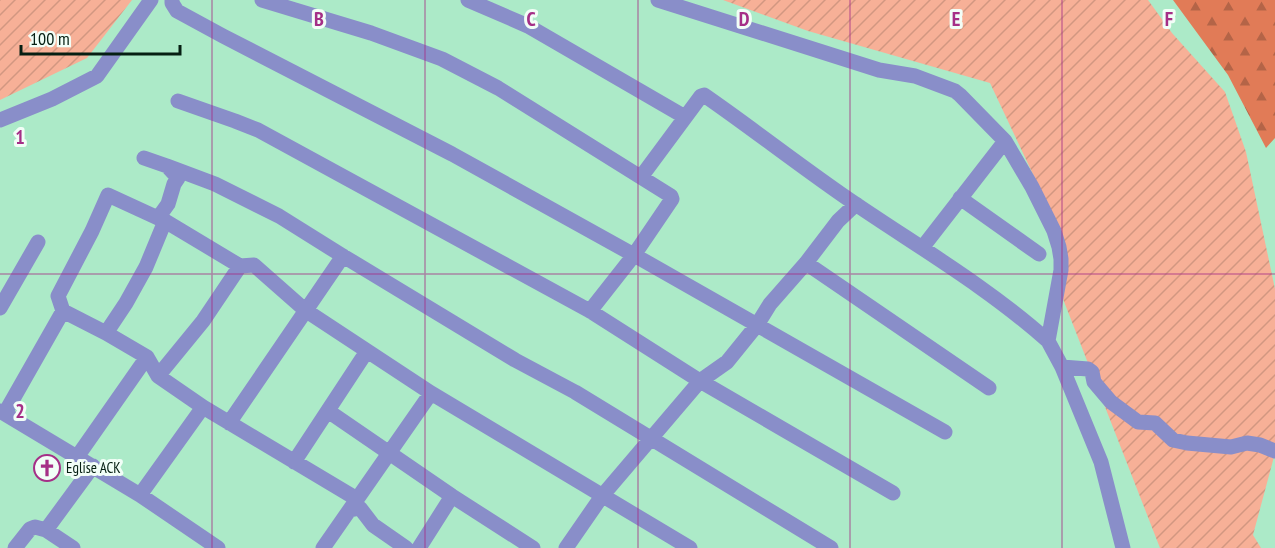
<svg xmlns="http://www.w3.org/2000/svg" width="1275" height="548" font-family="'PT Sans Narrow',sans-serif">
	<style>
		.forest { fill: url(#forest-firs) }
		.garden { fill: url(#garden-furrows) }
		.lines { fill: none; stroke-linecap: round; stroke-linejoin: round }
		.minor { stroke: #898ec9; stroke-width: 15 }
		.grid { fill: none; stroke: #a52f87; stroke-width: 1.5; stroke-opacity: 0.55 }
		.labels { text-anchor: middle; stroke-width: 6; stroke-linejoin: round; paint-order: stroke }
		.poi-label { font-size: 15px; fill: #061f13; stroke: #f2fef7; text-anchor: start }
		.grid-label { font-size: 20px; text-anchor: middle; font-weight: bold; fill: #a52f87; stroke: #f2fef7; stroke-width: 6; stroke-linejoin: round; paint-order: stroke }
	</style>
	<defs>
		<pattern id="forest-firs" width="22" height="20" patternUnits="userSpaceOnUse" patternTransform="scale(1.5)"><rect width="22" height="20" fill="#e17b57"/><path d="M5 1l3.5 6h-7zM16 11l3.5 6h-7z" fill="#b46447"/></pattern>
		<pattern id="garden-furrows" width="10" height="10" patternUnits="userSpaceOnUse" patternTransform="scale(1.5)"><rect width="10" height="10" fill="#f7b097"/><path d="M-1 1l2-2M0 10L10 0M9 11l2-2" fill="none" stroke="#d29781"/></pattern>
	</defs>
	<rect width="100%" height="100%" fill="#aceac8"/>
	<path class="forest" d="M1173,0h102v138l-9,10 -38,-73z"/>
	<path class="garden" d="M0,0h132l-45,58 -87,42z
		M723,0h425l24,33 53,59 21,60 29,137v164l-22,82 8,13h-101l-97,-249 -16,-95 -57,-121 -182,-52z"/>
	<g class="lines">
		<path class="minor" d="M172,0v3l5,8 46,25 229,118 182,101 311,177
			M262,0l109,33 71,26 56,29 173,108 1,3 -38,56 -44,56
			M468,0l60,26 157,91
			M658,0l221,70 36,6 40,15 5,4 45,46 27,46 22,44 5,16 2,12v11l-13,71 14,26 39,95 22,86
			M178,101l57,20 23,9 332,181 110,70 193,112
			M0,120l52,-21 45,-23 54,-76
			M167,166l48,18 64,32 64,40 172,104 60,32 256,156
			M641,177l60,-81 3,-1c52,36 101,75 153,110 65,44 133,84 191,136
			M960,198l79,56
			M165,221l75,45 14,-1 51,45 126,83 259,155
			M922,248l83,-107
			M806,263l183,125
			M0,308l38,-66
			M63,311l43,22 41,24 11,19 45,31 154,92
			M106,333l20,-30 20,-36 19,-46 -7,-3 10,-14 6,-20 4,-6 -11,-12 -23,-8
			M1062,367l26,2 4,3 2,10 17,20 27,20 17,1 18,17 14,3 44,4 16,-4 13,2 15,6
			M158,376l45,-55 37,-55
			M0,411l140,84 78,53
			M328,411l124,85 81,52
			M5,413l58,-102 -5,-15 34,-65 16,-36 50,23
			M229,423l114,-167
			M77,457l70,-100
			M294,462l73,-111
			M140,495l63,-88
			M350,510l10,-2 13,17 33,23
			M46,530l27,18
			M15,548l15,-19 5,-2 11,3 47,-64
			M323,548l108,-155
			M419,548l33,-52
			M566,548l36,-52 98,-115 27,-19 30,-37 13,-21 36,-41 32,-42 18,-17"/>
	</g>
	<path class="grid" d="M212,0v548M425,0v548M638,0v548M850,0v548M1062,0v548M0,274h1275"/>
	<defs>
		<symbol id="church-ring" viewBox="-11 -11 22 22"><circle r="9.5" fill="#f2fef7" stroke="#a52f87" stroke-width="1.5"/><path d="M-1.2-6h2.4v3.5h3.3v2.4h-3.3V6h-2.4V-.1h-3.3v-2.4h3.3Z" fill="#a52f87"/></symbol>
	</defs>
	<g fill-rule="evenodd">
		<use href="#church-ring" x="32" y="453" width="30" height="30"/>
	</g>
	<g class="labels">
		<g class="poi-label">
			<text x="66" y="473">Eglise ACK</text>
		</g>
	</g>
	<g class="grid-label">
		<text x="319" y="26">B</text>
		<text x="531" y="26">C</text>
		<text x="744" y="26">D</text>
		<text x="956" y="26">E</text>
		<text x="1169" y="26">F</text>
		<text x="20" y="144">1</text>
		<text x="20" y="418">2</text>
	</g>
	<path d="M21 45v9h159v-9" fill="none" stroke="#061f13" stroke-width="3"/>
	<text x="30" y="45" font-size="18" fill="#061f13" stroke="#f2fef7" stroke-width="4.5" paint-order="stroke">100 m</text>
</svg>
